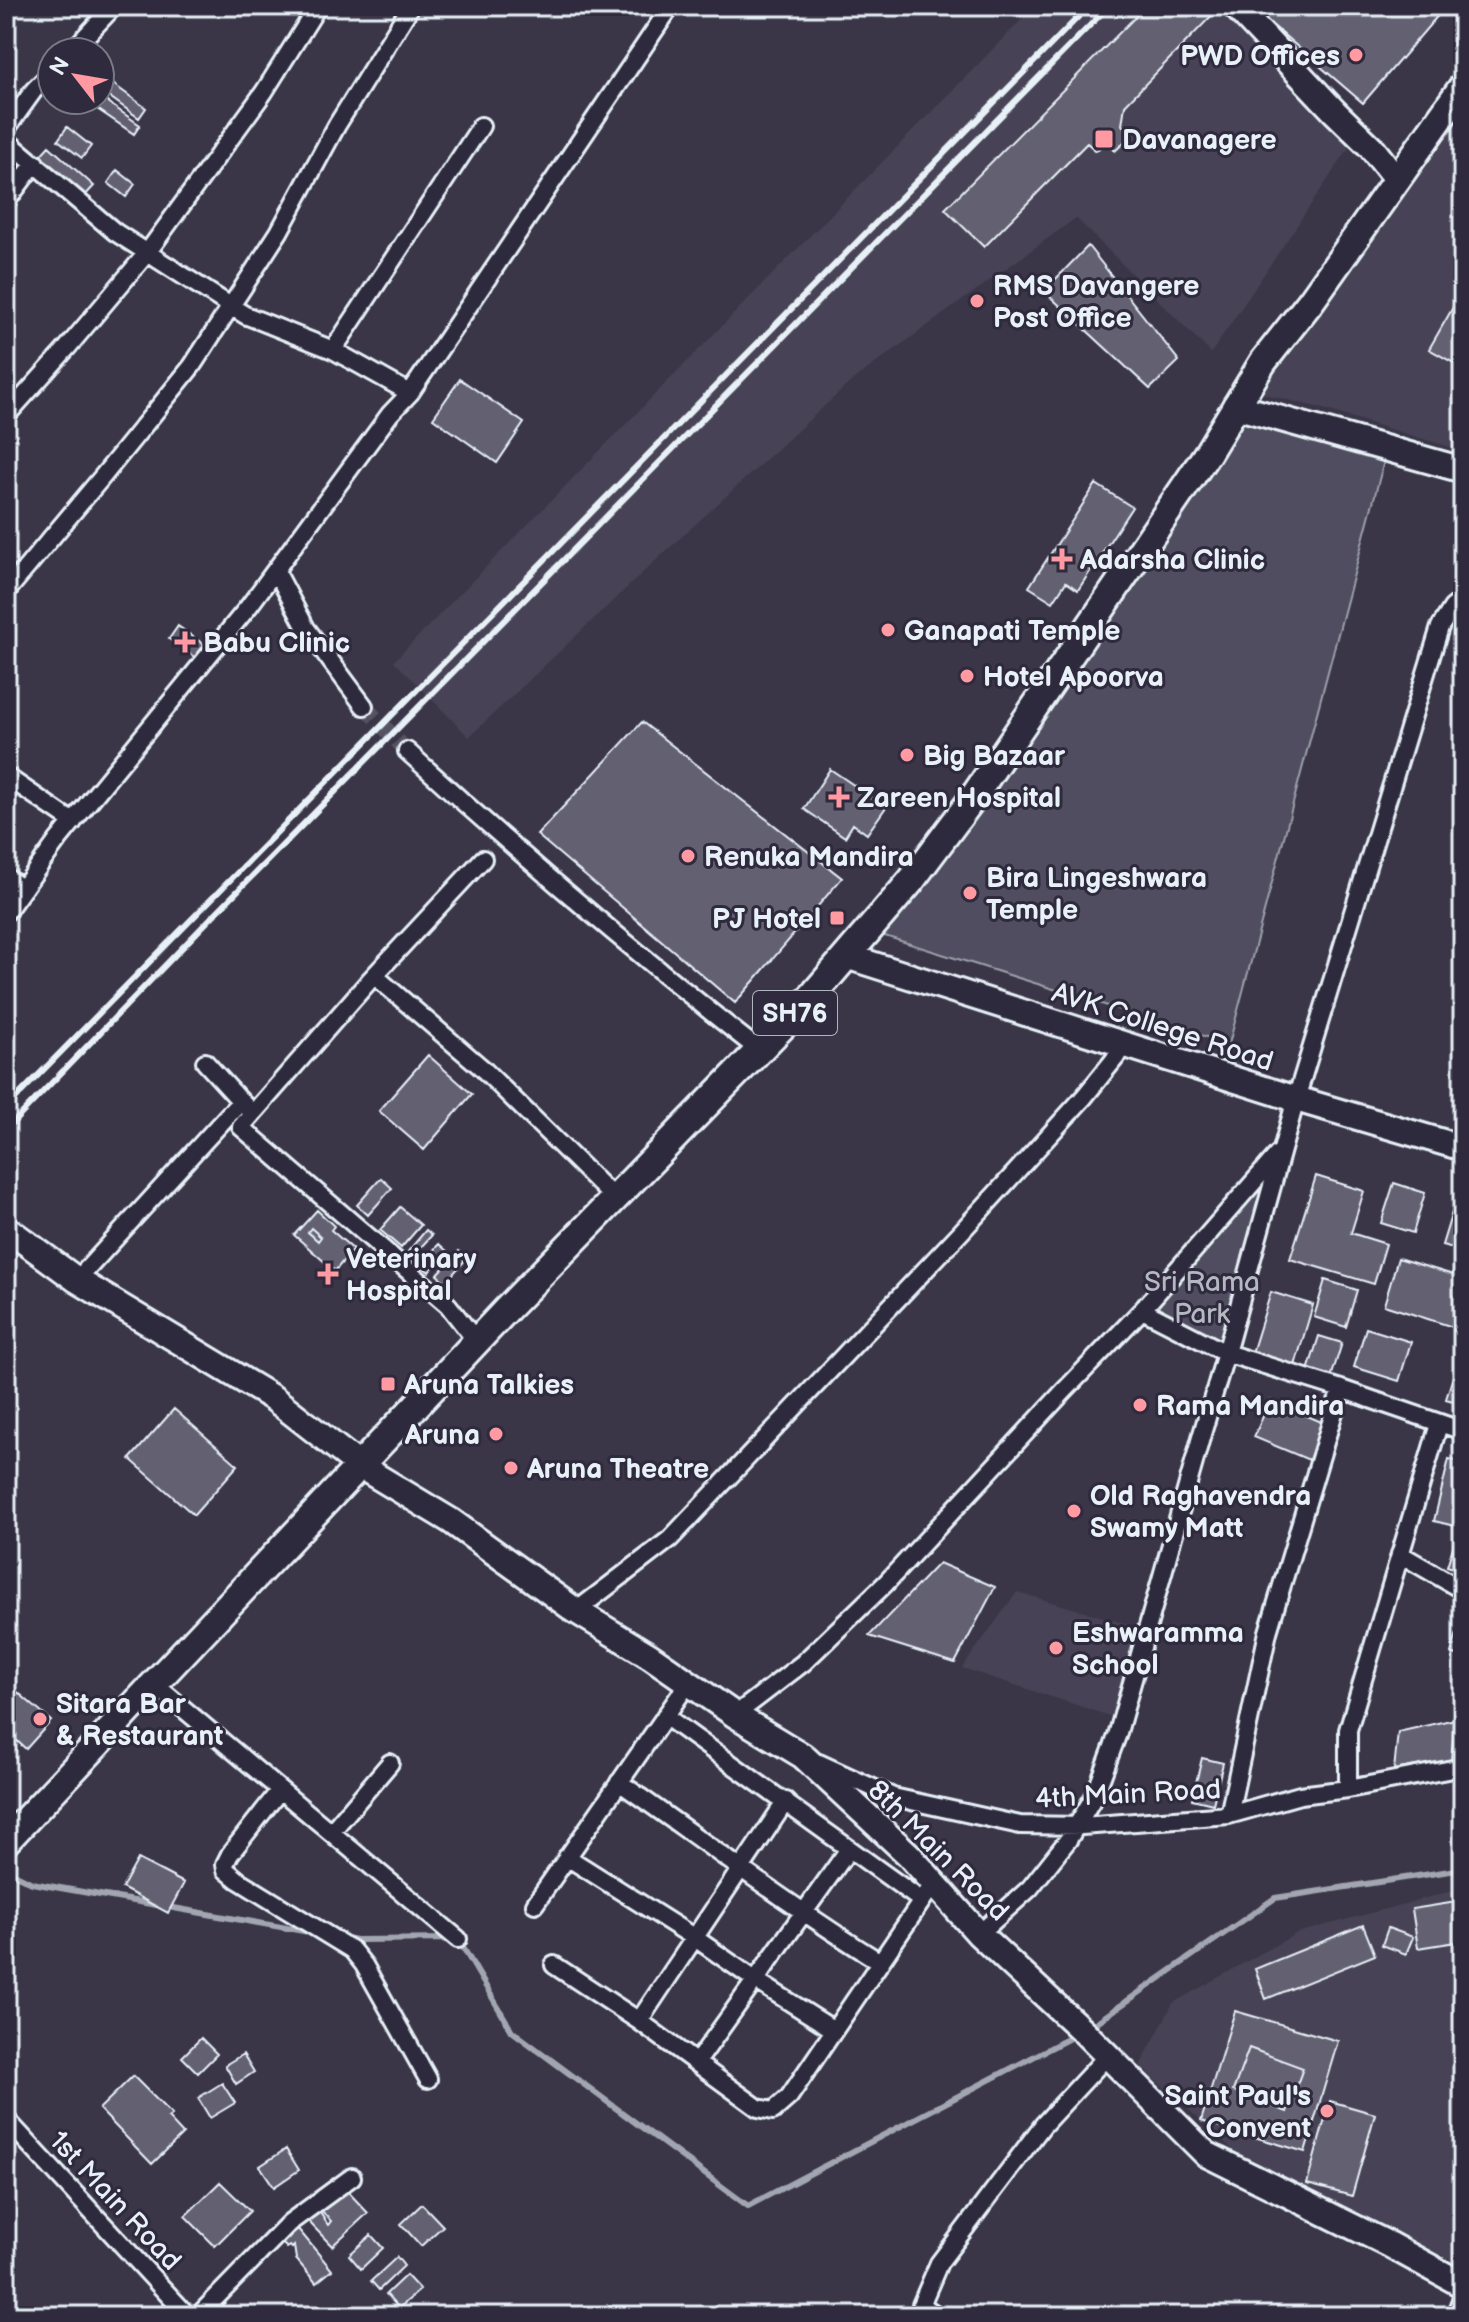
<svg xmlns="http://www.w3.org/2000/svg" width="1469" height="2322" font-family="'Balsamiq Sans',sans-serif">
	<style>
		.built { fill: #464354 }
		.green { fill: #504e5f; stroke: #9ca0ac; stroke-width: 2 }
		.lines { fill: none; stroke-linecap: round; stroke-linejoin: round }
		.stream { stroke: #a2a6b1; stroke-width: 6 }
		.building { fill: #636171; stroke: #e8f1f8; stroke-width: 2 }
		.street-tunnel { stroke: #545262; stroke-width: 16; stroke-dasharray: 16 8; stroke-linecap: butt }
		.street-casing { stroke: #e8f1f8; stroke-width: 22 }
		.secondary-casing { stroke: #e8f1f8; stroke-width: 30 }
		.primary-casing { stroke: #e8f1f8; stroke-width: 32 }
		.street { stroke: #2f2a3d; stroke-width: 16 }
		.secondary { stroke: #2f2a3d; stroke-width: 24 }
		.primary { stroke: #2f2a3d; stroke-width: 26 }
		.rail { stroke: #e8f1f8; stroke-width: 6 }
		.poi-dot { fill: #ff9aa2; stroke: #2f2a3d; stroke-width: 3 }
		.labels { text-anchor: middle; stroke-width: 6; stroke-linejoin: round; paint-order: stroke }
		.shield { fill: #2f2a3d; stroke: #b0b5c0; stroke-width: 2 }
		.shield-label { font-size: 26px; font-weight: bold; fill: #e8f1f8 }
		.poi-label { font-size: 28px; font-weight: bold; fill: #e8f1f8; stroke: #2f2a3d; text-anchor: start }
		.street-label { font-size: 28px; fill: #e8f1f8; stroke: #2f2a3d }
		.park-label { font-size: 28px; fill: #b3b8c2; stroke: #2f2a3d }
	</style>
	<rect width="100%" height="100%" fill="#3a3648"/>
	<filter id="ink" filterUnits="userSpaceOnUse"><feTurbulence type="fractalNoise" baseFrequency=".0125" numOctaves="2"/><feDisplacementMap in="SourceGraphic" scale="16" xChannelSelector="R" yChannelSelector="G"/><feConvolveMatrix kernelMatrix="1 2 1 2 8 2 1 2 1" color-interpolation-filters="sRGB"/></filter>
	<g filter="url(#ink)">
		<path class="built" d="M1035,6h183l133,139 -140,208 -135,-135 -222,161 -202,185 -183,173 -75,-76z
			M1447,105l16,11v335l-143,-43 -76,-19z
			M1017,1592l124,36 -22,91 -157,-51z
			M1463,1888v336l-9,37 -213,-104 -101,-91 33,-63 124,-70z"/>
		<path class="green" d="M1235,417l149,44 -155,583 -354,-111z
			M1270,1170l-47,173 -74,-35z"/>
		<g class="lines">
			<path class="stream" d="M6,1870l26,13 283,50
				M345,1938l11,2 102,-1 54,92 236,175 329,-172
				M1087,2029l188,-131 188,-29"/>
		</g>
		<path class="building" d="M1146,6l74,1 -95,98 -3,20 10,10 -17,16 -9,-9 -10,9 -9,-8 -103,104 -39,-38z
			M1250,6h196l-83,97z
			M1401,6h23l-5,9z
			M102,76l44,32 -7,10 -39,-28v-11z
			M100,97l40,28 -6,9 -47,-32 13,-2z
			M67,127l24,19 -9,12 -24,-18z
			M49,146l45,40 -12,13 -44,-41z
			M117,170l18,14 -9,13 -18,-14z
			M1088,246l91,115 -29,28 -106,-98z
			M1463,290v78l-34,-19z
			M460,379l64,44 -27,40 -64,-45z
			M1096,484l36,23 -54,83 -12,-8 -13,20 -24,-15z
			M178,626l28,20 -9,13 -28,-20z
			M642,722l200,156 -107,125 -198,-168z
			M830,769l56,38 -19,27 -14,-10 -8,13 -41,-28z
			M428,1055l44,39 -48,56 -45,-39z
			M1316,1176l48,15 -13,42 35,11 -12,40 -84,-25z
			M381,1178l11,10 -24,27 -11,-10z
			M1394,1183l31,10 -12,40 -32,-10z
			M1457,1196l6,2v53l-21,-6z
			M400,1207l21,18 -20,23 -21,-18z
			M317,1210l17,16 -3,4 22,19 -18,22 -41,-36z
			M311,1228l10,9 -3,4 -10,-9z
			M426,1230l6,5 -22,24 -5,-4z
			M439,1244l8,7 -18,21 -9,-7z
			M459,1251l8,7 -21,24 -9,-7z
			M1398,1258l65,20v16l-10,33 -69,-22z
			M1325,1280l32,10 -11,37 -32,-10z
			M1271,1292l42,13 -19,64 -43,-13z
			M1366,1328l45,14 -12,39 -45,-14z
			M1319,1336l23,7 -12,38 -23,-7z
			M1460,1354l3,1v49l-17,-5z
			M1270,1400l54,23 -15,37 -55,-23z
			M174,1409l64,56 -44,50 -64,-56z
			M1449,1459l14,3v66l-29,-7z
			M1458,1531l5,2v38l-16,-5z
			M939,1563l56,24 -40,76 -86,-27z
			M1463,1613v44l-12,-4z
			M14,1689l37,32 -25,28 -20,-18v-33z
			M1455,1719l-4,41 -57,10 4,-38z
			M1202,1758l21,5 -10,41 -21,-5z
			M138,1859l46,24 -16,30 -46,-25z
			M1463,1901v40l-45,7 -6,-39z
			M1363,1925l12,30 -109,44 -11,-30z
			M1388,1928l25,9 -7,17 -24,-9z
			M1235,2011l103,30 -33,111 -104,-31z
			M201,2038l16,16 -19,19 -16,-16z
			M1249,2048l54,20 -16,44 -54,-21z
			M243,2054l11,18 -18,12 -11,-19z
			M133,2076l39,39 -4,3 15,16 -31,30 -53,-55z
			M222,2083l13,20 -25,15 -12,-20z
			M1330,2101l45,13 -23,82 -45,-12z
			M286,2149l13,21 -25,17 -14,-21z
			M336,2179l32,34 -36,33 -24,-25 11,-10 9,14 3,-4 -11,-11 6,-6 2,2 2,-2 -7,-7z
			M220,2182l30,29 -35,35 -30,-30z
			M422,2204l21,22 -22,20 -20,-22z
			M298,2229l34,41 -16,13 -20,-24 -2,-13 -2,2 -2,-2 -3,2 -5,-5z
			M371,2235l12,13 -22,21 -12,-14z
			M397,2257l7,9 -25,24 -8,-9z
			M406,2275l14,15 -21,18 -13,-14z"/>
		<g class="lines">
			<path class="street-tunnel" d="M364,706l43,45"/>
			<defs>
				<path id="street" d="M71,52l43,-46
					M6,129l28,-39 18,-18
					M6,140l109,92 117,75 13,8 88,35 77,43
					M6,202l29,-39
					M333,350l148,-224
					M6,416l61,-68 80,-95 117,-161 54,-86
					M276,571l30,57 58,78
					M6,592l97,-116 89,-110 87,-134 58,-107 74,-119
					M407,751c114,105 231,204 353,300
					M6,776l67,46
					M6,877l17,12
					M6,912l52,-72 191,-234 141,-192 20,-21 261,-387
					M375,976l107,92 133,131
					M205,1062l42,46
					M77,1280l164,-179
					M1142,1310l84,43 115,36 122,42
					M477,1342l-29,-37 -207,-178 129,-147 113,-121
					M1400,1554l57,33 6,2
					M576,1611l94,-72 291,-307 123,-135 41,-51
					M154,1684l304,255
					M735,1715l68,-52 82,-79 179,-193 78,-81 136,-156
					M665,1716l257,185
					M819,1763l74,34 127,28 62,1 147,-11 71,-20 48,-6 115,-22
					M619,1782c87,61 171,124 261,180
					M1348,1789v-59l91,-306
					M280,1790l-50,64 -5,10 1,6 12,10 114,70 12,15 64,114
					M1229,1815l39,-183 73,-243
					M331,1832l59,-69
					M567,1857l128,81 60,42 79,50
					M535,1904l154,-222
					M979,1934l51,-46 38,-48 27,-45 22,-59 85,-302 24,-81 70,-254 144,-472 12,-19 11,-9
					M554,1965l85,56 119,87 15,3 16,-14 145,-214
					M639,2021l147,-220
					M697,2062l152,-213
					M6,2119l182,197
					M198,2316l91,-93 63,-46
					M938,2316l-17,-11 18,-42 104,-138 65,-70
					M1455,2316l8,-21"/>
				<path id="secondary" d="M1235,6l100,106 36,35 26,33
					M1235,406l228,64
					M846,956l450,143 167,49
					M6,1228l71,52 196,118 87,68 91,55 125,90 74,45 85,59 68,41 106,99 70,79 104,97 123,123 182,90 75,41"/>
				<path id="primary" d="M6,1841l502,-533 305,-313 98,-114 59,-79 237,-348 56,-92 48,-61 152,-215"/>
			</defs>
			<use href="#street" class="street-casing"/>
			<use href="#secondary" class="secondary-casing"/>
			<use href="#primary" class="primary-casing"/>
			<use href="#street" class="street"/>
			<use href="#secondary" class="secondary"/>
			<use href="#primary" class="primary"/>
			<path class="rail" d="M6,1108l1083,-1102
				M6,1130l200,-207 903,-917"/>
		</g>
	</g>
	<g class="poi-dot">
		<circle cx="1356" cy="55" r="8"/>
		<rect x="1094" y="129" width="20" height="20" rx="4"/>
		<circle cx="977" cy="301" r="8"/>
		<path d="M1058 547h8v8h8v8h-8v8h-8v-8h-8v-8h8z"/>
		<circle cx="888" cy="630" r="8"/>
		<path d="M181 630h8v8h8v8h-8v8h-8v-8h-8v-8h8z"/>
		<circle cx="967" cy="676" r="8"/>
		<circle cx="907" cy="755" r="8"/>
		<path d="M835 785h8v8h8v8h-8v8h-8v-8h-8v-8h8z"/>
		<circle cx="688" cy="856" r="8"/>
		<circle cx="970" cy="893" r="8"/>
		<rect x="829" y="910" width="16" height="16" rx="4"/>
		<path d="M324 1262h8v8h8v8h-8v8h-8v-8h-8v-8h8z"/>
		<rect x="380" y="1376" width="16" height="16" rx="4"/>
		<circle cx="1140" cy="1405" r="8"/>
		<circle cx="496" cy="1434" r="8"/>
		<circle cx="511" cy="1468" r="8"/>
		<circle cx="1074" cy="1511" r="8"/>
		<circle cx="1056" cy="1648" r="8"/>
		<circle cx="40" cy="1719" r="8"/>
		<circle cx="1327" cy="2111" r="8"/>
	</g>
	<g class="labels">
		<rect class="shield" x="753" y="991" width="84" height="44" rx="6"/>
		<g class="shield-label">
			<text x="795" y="1022">SH76</text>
		</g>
		<g class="poi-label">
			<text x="1340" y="65" text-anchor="end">PWD Offices</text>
			<text x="1122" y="149">Davanagere</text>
			<text x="993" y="295">RMS Davangere<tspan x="993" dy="32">Post Office</tspan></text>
			<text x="1080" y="569">Adarsha Clinic</text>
			<text x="904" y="640">Ganapati Temple</text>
			<text x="203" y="652">Babu Clinic</text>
			<text x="983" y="686">Hotel Apoorva</text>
			<text x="923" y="765">Big Bazaar</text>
			<text x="857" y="807">Zareen Hospital</text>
			<text x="704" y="866">Renuka Mandira</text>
			<text x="986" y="887">Bira Lingeshwara<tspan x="986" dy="32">Temple</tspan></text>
			<text x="821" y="928" text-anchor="end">PJ Hotel</text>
			<text x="346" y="1268">Veterinary<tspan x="346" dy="32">Hospital</tspan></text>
			<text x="404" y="1394">Aruna Talkies</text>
			<text x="1156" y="1415">Rama Mandira</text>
			<text x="480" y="1444" text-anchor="end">Aruna</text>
			<text x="527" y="1478">Aruna Theatre</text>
			<text x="1090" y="1505">Old Raghavendra<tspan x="1090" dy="32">Swamy Matt</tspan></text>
			<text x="1072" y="1642">Eshwaramma<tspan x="1072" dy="32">School</tspan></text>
			<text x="56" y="1713">Sitara Bar<tspan x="56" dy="32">&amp; Restaurant</tspan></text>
			<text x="1311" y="2105" text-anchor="end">Saint Paul's<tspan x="1311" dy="32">Convent</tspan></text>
		</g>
		<g class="street-label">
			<text transform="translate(1163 1026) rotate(18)" y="10">AVK College Road</text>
			<text transform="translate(1128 1793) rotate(-3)" y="10">4th Main Road</text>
			<text transform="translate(939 1850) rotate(45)" y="10">8th Main Road</text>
			<text transform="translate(116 2200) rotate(47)" y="10">1st Main Road</text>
		</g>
		<g class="park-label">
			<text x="1202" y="1291">Sri Rama<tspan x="1202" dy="32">Park</tspan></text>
		</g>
	</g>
	<rect width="1469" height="2322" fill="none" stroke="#2f2a3d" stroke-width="32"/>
	<rect x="16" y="16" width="1437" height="2290" fill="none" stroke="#e8f1f8" stroke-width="3" filter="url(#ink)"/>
	<g transform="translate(76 76) rotate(301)"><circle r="38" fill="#2f2a3d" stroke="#797a88" stroke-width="2"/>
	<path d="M0-6L14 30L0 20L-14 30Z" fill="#ff9aa2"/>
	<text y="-12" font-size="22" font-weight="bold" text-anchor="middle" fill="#e8f1f8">N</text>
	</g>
</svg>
